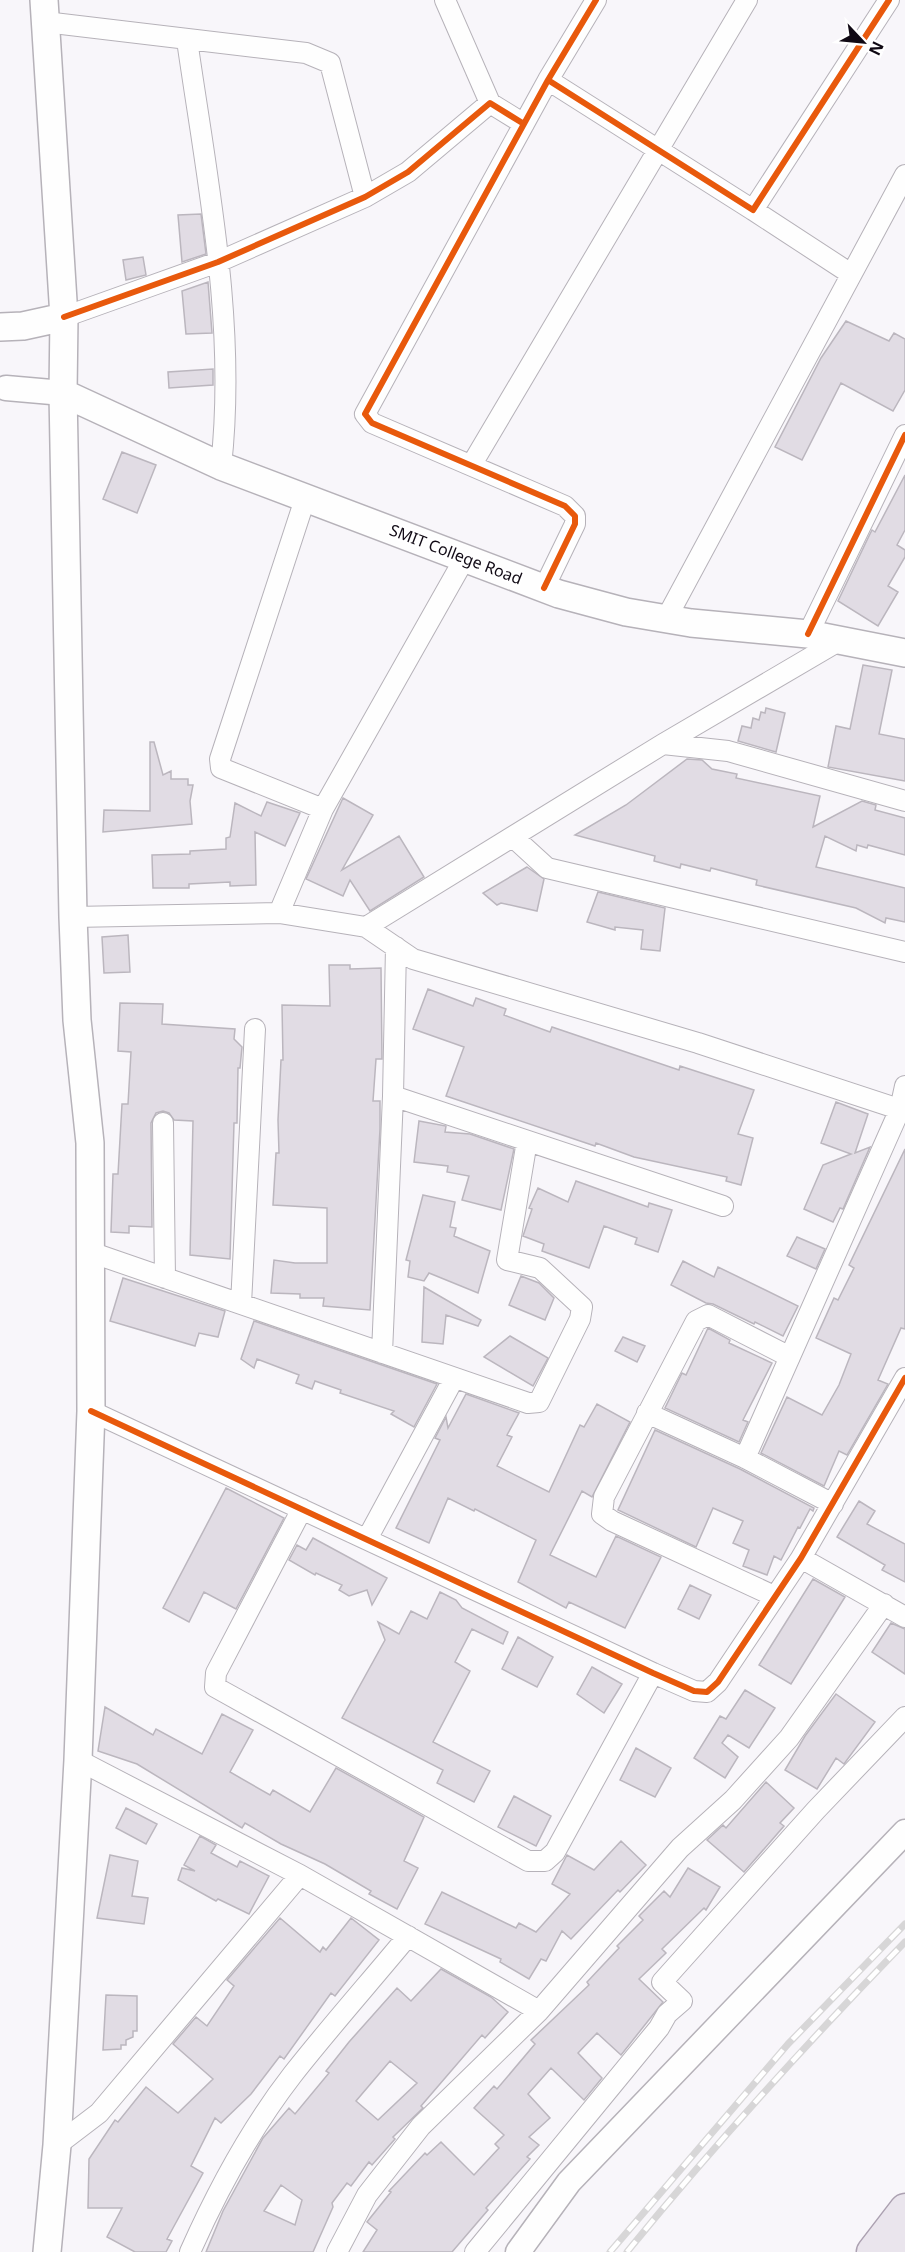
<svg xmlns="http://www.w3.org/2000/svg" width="905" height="2252" font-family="'Noto Sans',sans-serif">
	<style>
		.building { fill: #e1dce4; stroke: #bbb6be; stroke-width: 1.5; fill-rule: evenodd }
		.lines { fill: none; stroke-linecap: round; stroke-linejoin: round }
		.minor-casing { stroke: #b6b2b9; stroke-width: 22 }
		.tertiary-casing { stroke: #b6b2b9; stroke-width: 27 }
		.secondary-casing { stroke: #b6b2b9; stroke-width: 30 }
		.primary-casing { stroke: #aca1b1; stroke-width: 33 }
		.minor { stroke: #fefefe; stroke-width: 20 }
		.tertiary { stroke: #fefefe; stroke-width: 24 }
		.secondary { stroke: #fefefe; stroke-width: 27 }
		.primary { stroke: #eae5ed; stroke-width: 30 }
		.rail-casing { stroke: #d7d6d7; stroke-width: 7 }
		.rail { stroke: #fff; stroke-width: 4.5; stroke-dasharray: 14; stroke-linecap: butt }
		.cycleway-casing { stroke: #fff; stroke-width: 10 }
		.cycleway { stroke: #e8590c; stroke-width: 6 }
		.labels { text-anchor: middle; stroke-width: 4.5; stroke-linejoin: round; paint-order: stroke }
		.street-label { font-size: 16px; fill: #100914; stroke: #fff }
	</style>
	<rect width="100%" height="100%" fill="#f8f6fa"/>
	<path class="building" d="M201,214l5,40 -24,8 -4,-47z
		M143,257l3,18 -20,5 -3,-20z
		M208,282l4,51 -26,1 -4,-43z
		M846,321l43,20 5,-8 11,6v51l-12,21 -52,-28 -39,77 -27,-13 46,-89z
		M213,369v16l-44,3 -1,-16z
		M122,452l34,13 -19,48 -34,-14z
		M905,475v55l-8,15 8,5v7l-17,29 10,6 -20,34 -40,-25 31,-65 3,-6 3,2z
		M863,665l29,5 -13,64 26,5v42l-77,-14 8,-41 14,3z
		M766,708l19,5 -9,39 -38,-11 4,-15 9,2 2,-10 6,2 2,-8 4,1z
		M150,742h4l9,33 8,-4v8h17v6h5l-3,16 2,23 -89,8 1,-22 46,1z
		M687,759l15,1 10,9 25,5 -1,4 84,18 -7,31 49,-26 14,4 -1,5 30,8v37l-37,-10 -1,3 -10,-3 -1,6 -31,-15 -9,31 89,21v34l-19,-4 -1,5 -29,-15 -100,-23 1,-5 -46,-12 -1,3 -29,-7 -1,4 -26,-7 1,-5 -80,-21 51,-30z
		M343,798l30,17 -31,55 57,-34 25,41 -54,34 -20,-31 -7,16 -37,-17z
		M267,802l33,11 -15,33 -30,-14 1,53 -26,1v-4l-41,2v4h-36l-1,-33 38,-1v-3l36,-2v-11l4,-1 5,-34 26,13z
		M527,867l17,12 -7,32 -36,-8 -4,2 -14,-12z
		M598,892l67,16 -5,43 -19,-2 2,-19 -28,-3v3l-28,-8z
		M128,935l2,37 -26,1 -2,-36z
		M329,965h21v4l31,-1 1,91h-6l-3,42h7v28l-10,181 -47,-4 1,-8h-24v-4l-29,-1 3,-33 21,3h32v-55l-54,-3 3,-52h3l-1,-33 3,-60h2l-1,-55 48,1z
		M428,989l45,17 3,-8 30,11 -2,6 46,17 2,-5 127,43 1,-4 74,24 -16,44 15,4 -12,47 -15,-4 1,-4 -93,-20 -38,-14 -1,3 -149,-50 18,-49 -51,-18z
		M120,1003l43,1 -1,20 73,5 -1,10 8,8 -2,21h-2l-1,55h-3l-4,136 -40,-4 3,-134 -19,-1 -5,-7 -6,-2 -7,2 -5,10 1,104 -23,-1v7l-18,-1 2,-58h5l4,-70h6l3,-52 -13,-1z
		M836,1102l32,12 -13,39 15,-6 -27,62 -3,-1 -7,14 -29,-13 19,-44 28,-11 -30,-11z
		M419,1121l27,5 -1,6 25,2 44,15 -13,61 -39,-10 7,-24 -22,-4 1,-6 -34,-4z
		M905,1149v180l-4,-1 -23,52 10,4 -41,71 -8,-4 -15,35 -63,-33 26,-56 35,18 17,-30 12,-31 -35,-16 18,-40 4,2 16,-32 -5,-3z
		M576,1181l72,26 1,-4 23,7 -14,42 -23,-8 2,-6 -33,-12 -15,42 -47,-17 2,-7 -21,-8 9,-27 -3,-1 9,-20 30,14z
		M423,1195l32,7 -5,25 6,1 -2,8 36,15 -12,42 -49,-20 -5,8 -16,-4 2,-16 -4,-1z
		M797,1237l28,12 -9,20 -29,-13z
		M683,1261l31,16 4,-10 80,39 -15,30 -28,-14 -1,2 -41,-20 -7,-1 -35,-18z
		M521,1276l18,7 15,15 -9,22 -36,-15z
		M123,1278l102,33 -7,26 -19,-4 -4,13 -85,-25z
		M424,1287l57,33 -3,6 -32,-11 -3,29 -21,-2z
		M254,1321l183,63 -23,43 -23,-13 3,-3 -54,-18 1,-3 -26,-9 -3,8 -16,-6 3,-8 -42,-16 -3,9 -13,-9z
		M708,1328l22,12 -1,3 43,20 -29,57 5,2 -9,20 -74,-34 17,-35 4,2z
		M510,1336l38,22 -15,28 -49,-29z
		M623,1337l22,9 -8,16 -22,-11z
		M466,1394l53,19 -12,22 5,2 -15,29 52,26 31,-67 4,2 13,-23 33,18 -38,75 -10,-6 -32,64 46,22 20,-41 45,21 -36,71 -56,-26 -3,6 -48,-26 18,-42 -61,-31 -1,2 -26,-13 -19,45 -33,-15 44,-88 -5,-2 11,-21 2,11z
		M655,1430l85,39 74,39 -1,3 -3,-2 -10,19 -2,-1 -17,33 -7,-4 -7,19 -24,-9 6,-16 -16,-7 10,-22 -30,-13 -17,39 -78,-37z
		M226,1488l58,30 -48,91 -32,-17 -15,30 -26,-14z
		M859,1501l16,10 -8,13 38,20v38l-23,-12 3,-5 -48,-28z
		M313,1538l74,40 -15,27 -5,-15 -18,6 -10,-6 3,-5 -26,-12 -1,2 -26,-15 8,-15 9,5z
		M813,1579l32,18 -54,87 -32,-19z
		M690,1585l21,10 -12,24 -21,-10z
		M440,1592l16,8 6,8 46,24 -5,12 -31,-15 -17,33 15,9 -37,71 57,29 -16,31 -37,-19 6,-13 -101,-52 43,-78 -7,-18 21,12 12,-23 16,8z
		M891,1623l14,6v45l-33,-22z
		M518,1637l35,20 -16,30 -35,-18z
		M592,1667l30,17 -18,29 -27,-19z
		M745,1690l30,18 -26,40 -21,-13 -6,8 16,14 -13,21 -31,-20 26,-42 6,3z
		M836,1694l39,28 -31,42 -8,-6 -19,31 -32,-19 20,-34z
		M105,1707l48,28 3,-6 46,25 20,-40 31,16 -23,42 40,23 3,-5 37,22 26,-44 88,49 -20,44 14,7 -21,41 -28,-15 2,-3 -46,-27 -44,-20 -36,-21 -3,5 -105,-64 -39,-13z
		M636,1748l35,20 -16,29 -35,-17z
		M766,1782l28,26 -14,15 4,3 -40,46 -37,-32 16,-15 3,3z
		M514,1796l37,20 -15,30 -38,-19z
		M126,1808l31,16 -11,20 -30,-16z
		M200,1836l16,9 -5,8 26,14 3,-6 29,15 -20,38 -31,-15 -2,2 -38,-21 4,-12 13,3 -11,-6z
		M621,1841l25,24 -26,27 -2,-2 -47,49 -9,-8 -16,30 -5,-2 -12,20 -29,-17 1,-3 -76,-35 17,-32 74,36 3,-5 17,9 34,-38 -18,-10 15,-29 27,15z
		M110,1855l28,6 -6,35 16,2 -4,26 -47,-6z
		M688,1868l32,19 -14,23 -2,-2 -42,41 4,4 -27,26 24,23 -38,48 -4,5 -24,-22 -19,20 24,25 -18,22 -33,-32 -23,26 22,24 -21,19 10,8 -12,12 3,2 -44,49 2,2 -36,42h-89l14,-22 -10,-8 24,-30 -2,-1 36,-38 2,2 14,-13 33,33 25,-27 -4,-4 9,-9 -30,-27 20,-22 3,3 38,-45 -4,-4 58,-55 -2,-3 32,-34 -2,-2 26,-26 -4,-4 25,-25 6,6z
		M280,1918l40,34 3,-5 3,3 25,-32 28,22 -44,56 -4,-3 -47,66 -4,-3 -29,38 -30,29 -6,-5 -24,48 12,7 -36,66 5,2 -6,11h-31l-28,-15 15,-29h-34l1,-49 26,-39 3,2 28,-35 32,26 35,-34 -40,-35 23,-27 11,9 27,-40 -7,-6z
		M441,1969l50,28 17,15 -23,26 -3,-3 -61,71 2,2 -30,29 2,2 -23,26 -3,-3 -18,24 -4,-3 -15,20 1,4 -20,45h-107l17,-41 40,-73 26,-30 6,6 34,-41 -3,-2 23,-29 48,-54 14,13zM390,2061l27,22 -39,37 -22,-19zM281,2185l21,15 -7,25 -31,-14z
		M106,1995l31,1v35h-4v6l-7,3v5h-5v4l-18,1z"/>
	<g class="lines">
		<defs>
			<path id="minor" d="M445,0l45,103
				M45,22l261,31 24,10 35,134
				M187,40c20,140 50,284 34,426
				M548,80l48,-80
				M753,210l98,64
				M64,317l154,-55 147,-65 43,-25 82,-69 34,21
				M472,464l275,-464
				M305,499l-85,260 1,9 102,41
				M544,588l31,-64v-8l-10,-10 -193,-83 -7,-9 183,-334 205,130 136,-210
				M666,619l239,-444
				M808,634l97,-199
				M663,744l65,7 177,50
				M513,837l34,31 358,84
				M279,913l44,-104 143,-253
				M73,917l206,-4 87,14 297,-183 179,-105
				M366,927l47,32 285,84 207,68
				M393,1096l330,110
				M163,1123l2,155
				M90,1252l438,151 11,-1 41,-83 2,-12 -42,-39 -33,-8 20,-119
				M241,1304l14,-275
				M382,1353l11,-257 3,-149
				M91,1411l562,262 41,18 13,1 11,-10 83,-124 104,-180
				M647,1413l98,45 88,46
				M745,1458l155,-349 5,-23
				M302,1509l-86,164 -1,14 313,174h17l10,-9 98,-179
				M367,1539l87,-161
				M801,1558l104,59
				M774,1596l-162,-75 -10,-7 2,-17 92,-176 12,-6 82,42
				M78,1760l222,115 239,136
				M57,2145l42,-32 201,-238
				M190,2252c28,-63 61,-124 103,-178 37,-47 77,-92 115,-138
				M337,2252l30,-57 54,-69 118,-115 141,-163 53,-48 56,-62 95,-134
				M475,2252l184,-224 8,-14 15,-13 -20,-19 154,-172 89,-93"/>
			<path id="tertiary" d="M6,388l57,5
				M518,2252l51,-70 336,-350"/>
			<path id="secondary" d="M44,0l20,317 -1,76 10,524 4,103 13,123 1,268 -13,349 -21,385 -10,107
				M0,327l23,-1 41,-9
				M63,393l158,73 338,128 67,18 65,11 117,11 97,19"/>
			<path id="primary" d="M872,2252l33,-43
				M899,2252l6,-8"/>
		</defs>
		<use href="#minor" class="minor-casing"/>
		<use href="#tertiary" class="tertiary-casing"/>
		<use href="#secondary" class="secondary-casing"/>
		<use href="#primary" class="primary-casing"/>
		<use href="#minor" class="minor"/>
		<use href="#tertiary" class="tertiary"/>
		<use href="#secondary" class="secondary"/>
		<use href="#primary" class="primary"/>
		<defs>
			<path id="rail" d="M610,2252l178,-208 117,-120
				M627,2252c88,-108 181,-210 278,-310"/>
		</defs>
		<use href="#rail" class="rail-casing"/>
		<use href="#rail" class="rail"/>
		<defs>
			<path id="cycleway" d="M548,80l48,-80
				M64,317l154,-55 147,-65 43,-25 82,-69 34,21
				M544,588l31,-64v-8l-10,-10 -193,-83 -7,-9 183,-334 205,130 136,-210
				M808,634l97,-199
				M91,1411l562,262 41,18 13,1 11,-10 83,-124 104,-180"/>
		</defs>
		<use href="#cycleway" class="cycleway-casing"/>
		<use href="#cycleway" class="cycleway"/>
	</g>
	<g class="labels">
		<g class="street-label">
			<text transform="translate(456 554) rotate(21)" y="6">SMIT College Road</text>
		</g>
	</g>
	<g transform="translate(863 42) rotate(116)" stroke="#ffffff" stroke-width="4.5" paint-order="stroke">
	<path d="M0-4.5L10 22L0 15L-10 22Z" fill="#100914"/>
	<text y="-9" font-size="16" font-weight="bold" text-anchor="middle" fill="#100914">N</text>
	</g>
</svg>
